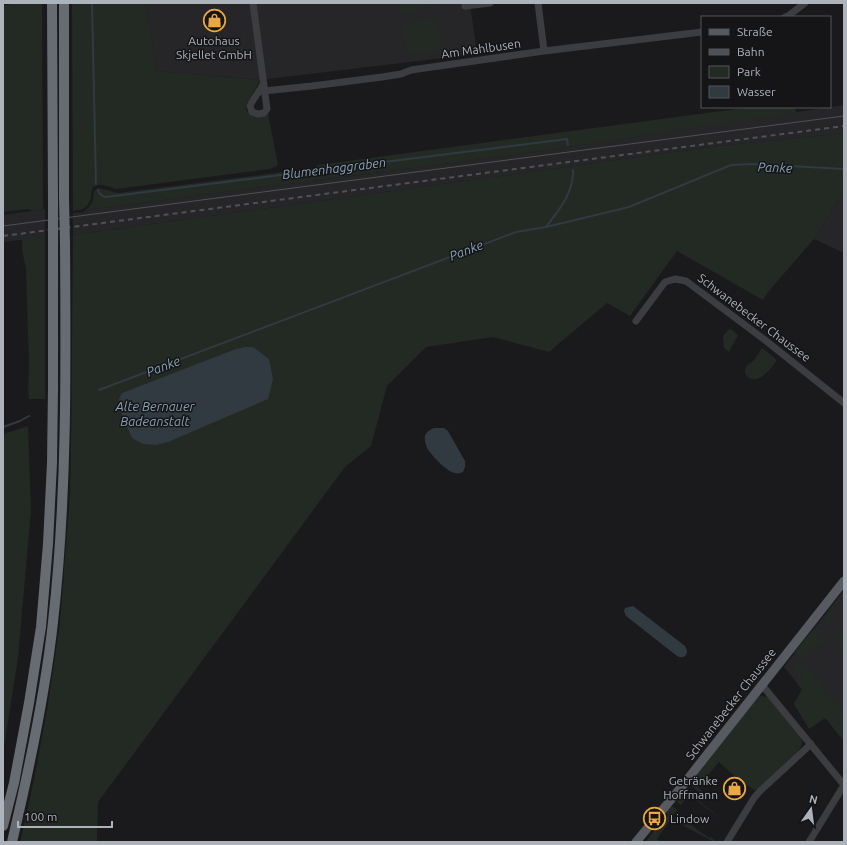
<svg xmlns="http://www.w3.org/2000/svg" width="847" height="845" font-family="Ubuntu,sans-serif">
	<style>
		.built { fill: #262629 }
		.green { fill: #222a23 }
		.water { fill: #303a40 }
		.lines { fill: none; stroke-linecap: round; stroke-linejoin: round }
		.stream { stroke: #303a40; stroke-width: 2 }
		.minor { stroke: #3b3d41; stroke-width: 7 }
		.major { stroke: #575a60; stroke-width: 9 }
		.highway { stroke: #676b72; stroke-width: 10 }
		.tram { stroke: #4e5156; stroke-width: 1 }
		.rail { stroke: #4e5156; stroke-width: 2; stroke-dasharray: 5 4; stroke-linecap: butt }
		.highway-bridge { stroke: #676b72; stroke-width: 10 }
		.labels { text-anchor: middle; stroke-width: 3; stroke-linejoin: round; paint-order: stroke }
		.poi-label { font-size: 12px; fill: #adb3bb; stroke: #151517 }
		.street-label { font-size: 12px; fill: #adb3bb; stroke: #151517 }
		.water-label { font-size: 13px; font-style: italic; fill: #86a2b4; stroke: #151517 }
	</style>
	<rect width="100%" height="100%" fill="#1a1a1c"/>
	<path class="built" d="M145,3h325l7,51 -218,26 -102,-9z
		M844,105v28l-133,14 -638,88v-22l10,-1 3,-2 435,-56z
		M844,194v59l-30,-14 25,-40z
		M45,209v28l-42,5v-27z
		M844,590v151l-60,-74z"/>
	<path class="green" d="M14,3h28l1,206 -10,2 -6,-2 -24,3v-206z
		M72,3h73l12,68 102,9v2c-4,11 -12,15 -13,28l5,5 17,-2 10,52 -8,4 -154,20c-38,-13 -15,10 -33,20 -3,1 -7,1 -10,2z
		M400,3h51l-32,5 1,3 -19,3z
		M437,19l4,31 -34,4 -4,-31z
		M752,107h43l1,6 -275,41 -435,56c2,-2 5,-5 6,-8 3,-6 -1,-12 7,-14l19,5 197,-25 3,-3z
		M844,133v61l-5,5 -25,40 -46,53 -5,8 -86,-49 -47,65 -23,-13 -58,49 -56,-15 -67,10 -39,39 -16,60 -26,21 -247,335 -1,40h-77l7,-30 9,-42 12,-66 12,-81 5,-65 5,-63 1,-47 2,-213 638,-88z
		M45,237v162h-16l-1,-7 1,-29 -3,-93 -4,-21v-10z
		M729,329h2l7,6 -9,17 -5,-4 -1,-12z
		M762,348l15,12c-5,8 -20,27 -30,16 -2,-2 -3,-5 -1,-8 1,-4 4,-4 7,-7 3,-3 6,-9 9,-13z
		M28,426l3,84 -13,148 -15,95v-319z
		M844,592v4l-13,16 3,3 -4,8 -3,1 -4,-4z
		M811,632c7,0 9,4 13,9l-24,18 44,53v29l-19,-23 -16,11 -15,-25 8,-15 -5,-5 6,-6 -10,-14 7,-6 -6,-5z
		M840,633l4,5v15l-10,-15z
		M761,696l7,1 34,40c1,6 -1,10 -4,14l-40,37 -4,2 -23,-17 -12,-11 -21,25 4,4 -2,2 -8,-7 -1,-6 67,-83z
		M685,791h2l37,30 -35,-26 -8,10 -3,-2 -1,-5 4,-6z
		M672,806l5,4 -5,7 9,5 2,-4 16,13 11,7 1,-1 5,5h-2l-43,-23 -14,20 2,2 -1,1h-12l1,-2 11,-14h2l8,-11 -2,-3 4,-5z"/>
	<path class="water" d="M245,347h8l16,12 4,20 -5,20 -100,43 -12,3 -13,-1 -11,-6 -13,-30v-9l3,-6 114,-44z
		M434,428h10l4,3 17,30v6l-2,5c-3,1 -5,2 -8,1 -8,-1 -24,-18 -28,-25 -1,-3 -3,-9 -2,-12 1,-4 5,-6 9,-8z
		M633,606l52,40c5,7 0,14 -8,10l-51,-40 -2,-5 1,-3z"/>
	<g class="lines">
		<path class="stream" d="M92,3l4,181
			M98,190c1,4 3,6 8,7l461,-58 1,6
			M546,227c13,-17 28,-35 27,-57
			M99,390l417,-158 30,-5 83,-20 102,-42 21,-1 92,5
			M3,427l17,-6 9,-5"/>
		<path class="minor" d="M253,3l14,106 -3,4 -6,1 -6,-2 -2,-6c3,-8 10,-14 13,-22
			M538,3l6,48
			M465,6l25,-3
			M785,17l3,-1 17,-13
			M264,91l48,-5 70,-9 19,-3 10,-4 133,-19 158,-19
			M636,321l29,-39 10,-3 11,2 79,59 79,63
			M762,685l82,100
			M727,842l27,-44 6,-7 51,-47
			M809,842l35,-57"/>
		<path class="major" d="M636,842l47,-57 161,-204"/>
		<path class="highway" d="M52,3l1,196
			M64,3v195
			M3,826l11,-43 15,-80 12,-76 7,-83 4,-81 1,-75v-142
			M12,842c17,-72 33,-146 41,-220 14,-125 13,-252 12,-378"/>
		<path class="tram" d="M3,226l841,-110"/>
		<path class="rail" d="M3,236l841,-110"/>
		<path class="highway-bridge" d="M64,198l1,46
			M53,246v-47"/>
	</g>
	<defs>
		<symbol id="shop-ring" viewBox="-11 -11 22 22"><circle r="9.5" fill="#151517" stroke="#eca743" stroke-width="1.5"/><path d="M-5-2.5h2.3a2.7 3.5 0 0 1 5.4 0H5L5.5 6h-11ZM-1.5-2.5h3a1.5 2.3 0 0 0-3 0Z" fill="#eca743"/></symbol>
		<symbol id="bus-ring" viewBox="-11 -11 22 22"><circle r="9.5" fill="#151517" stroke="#eca743" stroke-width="1.5"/><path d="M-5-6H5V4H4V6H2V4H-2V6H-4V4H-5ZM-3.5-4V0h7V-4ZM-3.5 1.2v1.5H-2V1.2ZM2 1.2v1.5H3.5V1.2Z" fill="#eca743"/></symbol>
	</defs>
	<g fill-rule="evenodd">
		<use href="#shop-ring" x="202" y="8" width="25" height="25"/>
		<use href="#shop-ring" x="722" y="776" width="25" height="25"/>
		<use href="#bus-ring" x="642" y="806" width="25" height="25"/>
	</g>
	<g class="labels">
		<g class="poi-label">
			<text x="214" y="45">Autohaus<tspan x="214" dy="14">Skjellet GmbH</tspan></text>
			<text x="718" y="785" text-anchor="end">Getränke<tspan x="718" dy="14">Hoffmann</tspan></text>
			<text x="670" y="823" text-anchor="start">Lindow</text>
		</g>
		<g class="street-label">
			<text transform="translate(481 49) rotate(-8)" y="4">Am Mahlbusen</text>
			<text transform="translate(754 318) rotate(37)" y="4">Schwanebecker Chaussee</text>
			<text transform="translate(731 704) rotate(-52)" y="4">Schwanebecker Chaussee</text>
		</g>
		<g class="water-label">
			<text transform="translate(775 167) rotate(2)" y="5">Panke</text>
			<text transform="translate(334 168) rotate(-7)" y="5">Blumenhaggraben</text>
			<text transform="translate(466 250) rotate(-21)" y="5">Panke</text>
			<text transform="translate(163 366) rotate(-21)" y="5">Panke</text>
			<text x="155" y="411">Alte Bernauer<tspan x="155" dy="15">Badeanstalt</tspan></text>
		</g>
	</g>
	<rect width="847" height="845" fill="none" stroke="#adb3bb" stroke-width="8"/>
	<rect x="701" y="16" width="130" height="92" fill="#151517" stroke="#525459"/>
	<rect x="709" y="29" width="20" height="6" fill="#575a60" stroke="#525459"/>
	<text x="737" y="36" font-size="12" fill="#adb3bb">Straße</text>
	<rect x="709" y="49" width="20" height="6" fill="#4e5156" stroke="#525459"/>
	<text x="737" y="56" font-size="12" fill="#adb3bb">Bahn</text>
	<rect x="709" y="66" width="20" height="12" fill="#222a23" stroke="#525459"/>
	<text x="737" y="76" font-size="12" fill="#adb3bb">Park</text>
	<rect x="709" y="86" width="20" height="12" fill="#303a40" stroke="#525459"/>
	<text x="737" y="96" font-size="12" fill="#adb3bb">Wasser</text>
	<g transform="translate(811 809) rotate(14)" stroke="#151517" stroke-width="3" paint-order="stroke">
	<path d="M0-3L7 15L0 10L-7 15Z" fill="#adb3bb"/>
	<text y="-6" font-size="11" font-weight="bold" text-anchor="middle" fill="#adb3bb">N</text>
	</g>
	<path d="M18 821v6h94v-6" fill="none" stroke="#adb3bb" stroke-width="2"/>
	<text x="24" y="821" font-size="12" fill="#adb3bb" stroke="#151517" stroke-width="3" paint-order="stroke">100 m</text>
</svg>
